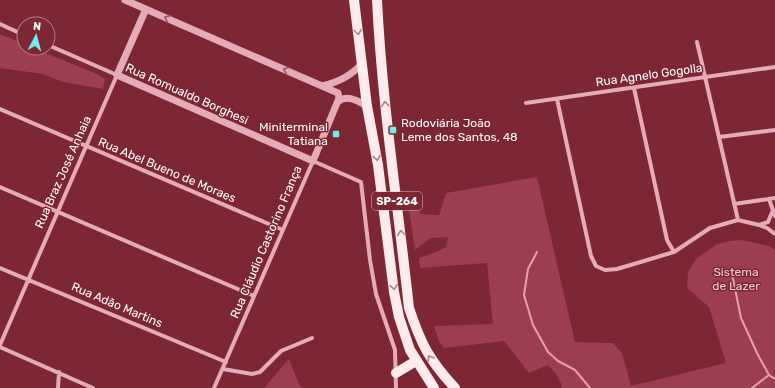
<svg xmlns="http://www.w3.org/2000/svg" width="775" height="388" font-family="Rubik,sans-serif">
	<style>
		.green { fill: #9c3e4f }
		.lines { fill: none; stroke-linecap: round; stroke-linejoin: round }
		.stream { stroke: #e5a0ad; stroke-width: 2 }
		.minor { stroke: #e5abb6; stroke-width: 4 }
		.tertiary { stroke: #e5abb6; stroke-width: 7 }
		.primary { stroke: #fdebed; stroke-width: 10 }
		.oneway { stroke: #a15562 }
		.oneway2 { stroke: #b77f87 }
		.poi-dot { fill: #71edeb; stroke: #7d2634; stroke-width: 1.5 }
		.labels { text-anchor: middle; stroke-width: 3; stroke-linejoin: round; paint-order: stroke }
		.shield { fill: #7d2634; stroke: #d8bec2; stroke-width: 1 }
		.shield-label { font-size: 11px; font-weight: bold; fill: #fff }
		.street-label { font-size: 12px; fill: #fff; stroke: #7d2634 }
		.poi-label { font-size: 12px; fill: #fff; stroke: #7d2634; text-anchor: start }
		.park-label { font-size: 12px; fill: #f4ced5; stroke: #7d2634 }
	</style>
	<rect width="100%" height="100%" fill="#7d2634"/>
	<path class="green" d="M0,34l24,10v4h9l64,26 8,5 -2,10 -40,-7 -20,-8 -43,-6z
		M537,177l38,165 38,1 9,10 9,33 95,-23 -17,-56 -22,-19 1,-16 8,-13 21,-15 13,-3 12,-1 27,6 6,4v138h-214l1,-3 -6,-11 -8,-9 -19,8 -25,-32 -60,7 -5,-6 -5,-16 59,-2 -6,-61 -67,5 -1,-10 15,-5 12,-6 2,-10 -18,1 -15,12 -8,-53h10l3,17 19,1 7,-22z
		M289,359l11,27 4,2h-40z"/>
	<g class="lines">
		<path class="stream" d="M537,252l-9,17 -4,26 9,30 15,27 10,9 17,9 15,18
			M731,269l10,49 16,35 12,22 6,4
			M752,388l17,-13"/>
		<path class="minor" d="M0,24l24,11
			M697,42l41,178
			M634,88l33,152 7,12
			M557,99l34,157 5,10 9,4 12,-1 57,-17 36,-24 28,-8 21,5 8,3 8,6
			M526,103l249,-36
			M0,109l283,121
			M719,137l56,-7
			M0,187l254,109
			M769,199l6,17
			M734,204l41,-6
			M759,225l9,-3 5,-12
			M0,268l226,94
			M0,345l117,-270 -69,-30
			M0,347l93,41
			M223,369l29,5 8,-2 21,-21 31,-13
			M58,388l1,-16
			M214,388l99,-227 48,21 9,78 6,34 19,56 1,38"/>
		<path class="tertiary" d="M125,0l213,93 1,5 -2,5
			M146,9l-29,66 196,86 24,-58c8,-10 21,-2 30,3
			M322,86c17,-4 28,-10 40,-22"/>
		<path class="primary" d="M354,0l13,106 11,59 16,127 5,25 11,33 24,38
			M377,0c5,103 21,206 32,308 12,36 20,52 46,80
			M396,373l20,-12"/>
	</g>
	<defs><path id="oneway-chevron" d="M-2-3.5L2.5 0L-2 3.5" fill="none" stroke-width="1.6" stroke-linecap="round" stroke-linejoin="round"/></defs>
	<g class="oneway">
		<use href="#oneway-chevron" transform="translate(167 18) rotate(-156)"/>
		<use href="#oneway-chevron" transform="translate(286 70) rotate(-157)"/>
	</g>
	<g class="oneway2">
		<use href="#oneway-chevron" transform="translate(358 32) rotate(83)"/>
		<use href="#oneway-chevron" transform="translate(385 104) rotate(-96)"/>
		<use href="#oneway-chevron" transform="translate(377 158) rotate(80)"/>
		<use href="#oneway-chevron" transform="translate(401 233) rotate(-97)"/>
		<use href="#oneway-chevron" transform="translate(394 287) rotate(82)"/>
		<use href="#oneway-chevron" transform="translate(430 358) rotate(-122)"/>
	</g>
	<g class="poi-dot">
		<rect x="389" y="126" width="8" height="8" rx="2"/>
		<rect x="332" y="130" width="8" height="8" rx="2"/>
	</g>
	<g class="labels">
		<rect class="shield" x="372" y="192" width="50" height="18" rx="3"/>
		<g class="shield-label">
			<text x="397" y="205">SP-264</text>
		</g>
		<g class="street-label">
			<text transform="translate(649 75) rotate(-8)" y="4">Rua Agnelo Gogolla</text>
			<text transform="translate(187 94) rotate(24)" y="4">Rua Romualdo Borghesi</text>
			<text transform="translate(167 170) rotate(23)" y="4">Rua Abel Bueno de Moraes</text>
			<text transform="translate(63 172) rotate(-66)" y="4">Rua Braz José Anhaia</text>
			<text transform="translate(266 242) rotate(-67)" y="4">Rua Cláudio Castorino França</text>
			<text transform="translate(117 305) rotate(23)" y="4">Rua Adão Martins</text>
		</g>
		<g class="poi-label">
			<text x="401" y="127">Rodoviária João<tspan x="401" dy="14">Leme dos Santos, 48</tspan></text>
			<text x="328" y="131" text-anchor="end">Miniterminal<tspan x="328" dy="14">Tatiana</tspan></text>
		</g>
		<g class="park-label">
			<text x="736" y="276">Sistema<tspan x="736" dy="14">de Lazer</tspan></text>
		</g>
	</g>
	<g transform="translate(36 36) rotate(6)"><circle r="19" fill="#7d2634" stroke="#b17d85"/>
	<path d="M0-3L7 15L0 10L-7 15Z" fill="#71edeb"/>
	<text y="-6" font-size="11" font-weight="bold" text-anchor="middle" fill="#ffffff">N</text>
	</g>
</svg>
